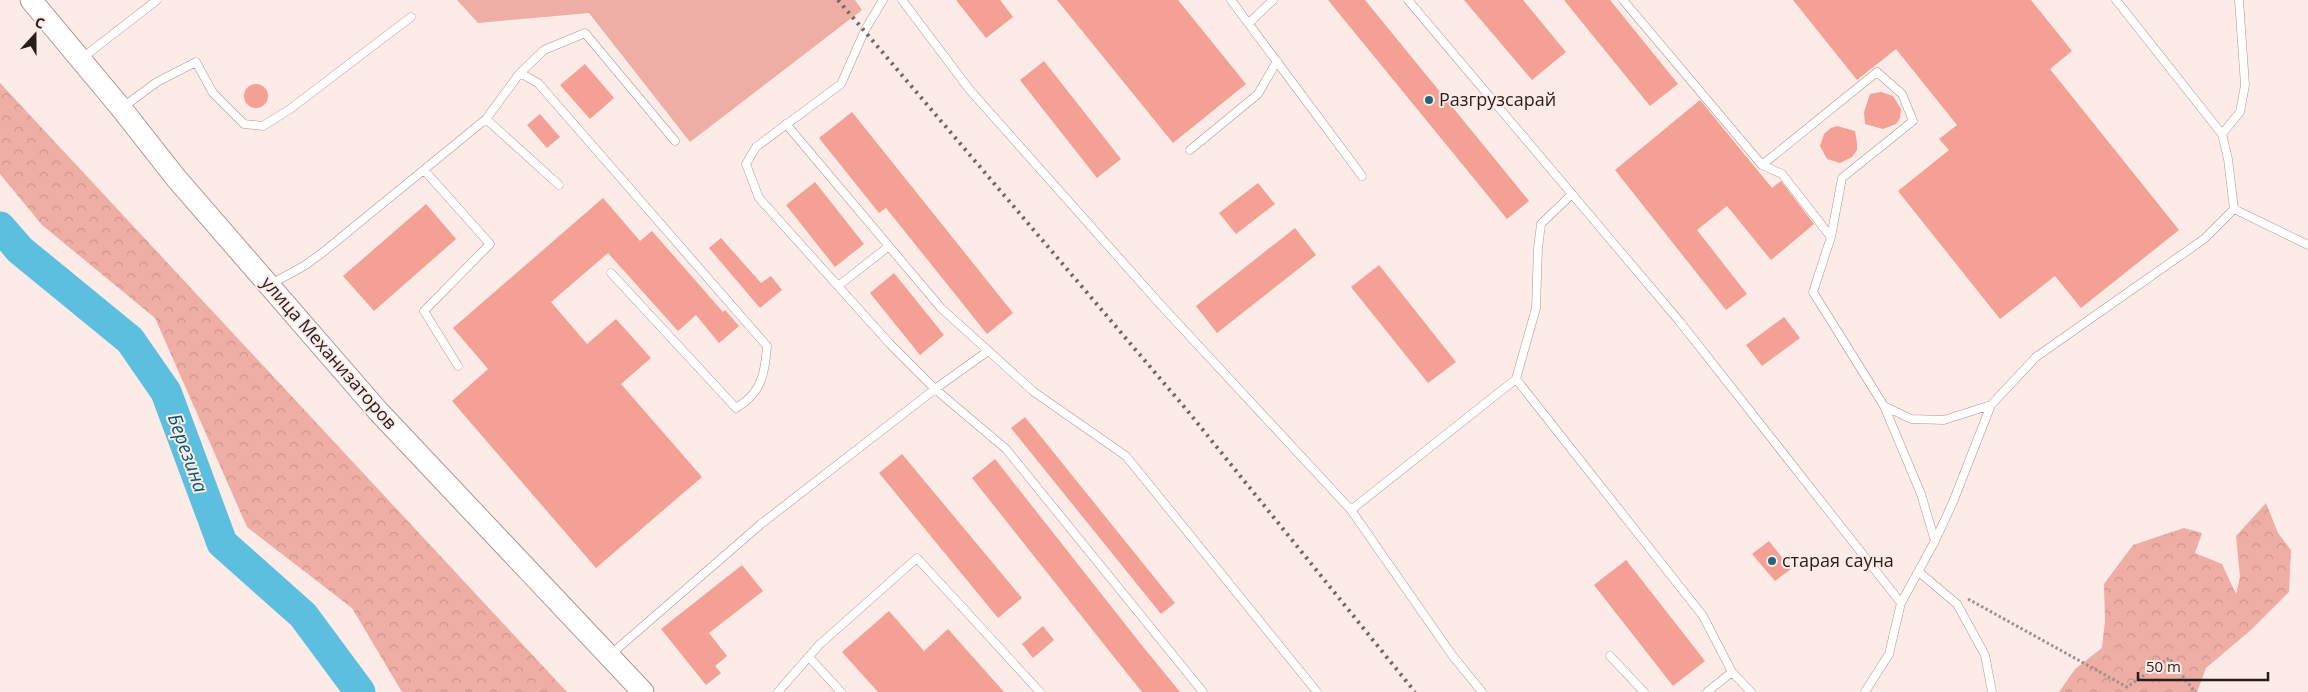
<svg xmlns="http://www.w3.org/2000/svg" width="2308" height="692" font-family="'Open Sans',sans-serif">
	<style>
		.green { fill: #eeaea5 }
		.forest { fill: url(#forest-crowns) }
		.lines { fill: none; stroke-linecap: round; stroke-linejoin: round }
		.river { stroke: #5dbfe0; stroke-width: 31 }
		.building { fill: #f4a094 }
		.lane-casing { stroke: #af9591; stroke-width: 9 }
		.secondary-casing { stroke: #af9591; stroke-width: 23 }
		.path { stroke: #9e908d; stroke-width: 3; stroke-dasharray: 2.5 2.5; stroke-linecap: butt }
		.lane { stroke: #fff; stroke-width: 8 }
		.secondary { stroke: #fff; stroke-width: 21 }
		.rail { stroke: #726562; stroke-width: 4; stroke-dasharray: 2.5 5; stroke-linecap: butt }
		.poi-dot { fill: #25667a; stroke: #fdebe8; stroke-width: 2 }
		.labels { text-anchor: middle; stroke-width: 4; stroke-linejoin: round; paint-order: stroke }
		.poi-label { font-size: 18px; fill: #271d1b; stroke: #fdebe8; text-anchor: start }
		.street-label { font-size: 18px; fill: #271d1b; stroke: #fdebe8 }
		.water-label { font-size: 19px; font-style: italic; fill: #015970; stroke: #fdebe8 }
	</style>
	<defs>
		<pattern id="forest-crowns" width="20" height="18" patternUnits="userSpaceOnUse" patternTransform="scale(1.25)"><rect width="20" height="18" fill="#eeaea5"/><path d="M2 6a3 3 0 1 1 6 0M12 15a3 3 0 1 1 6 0" fill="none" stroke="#cc958d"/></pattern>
	</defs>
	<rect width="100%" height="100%" fill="#fdebe8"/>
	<path class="green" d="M457,0h398l7,10 -172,132 -101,-129 -111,10z"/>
	<path class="forest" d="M0,83l567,609h-165l-50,-84 -105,-81 -92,-209 -113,-93 -42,-51z
		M2266,503l12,30 13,17 -2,42 -37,37 -46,39 -9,24h-138l16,-23 27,-21 3,-27 -1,-37 29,-39 51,-17 18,5 -7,20 27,11 14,30 4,-17 -4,-41z"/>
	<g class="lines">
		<path class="river" d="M0,227l20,23 110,90 36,52 56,151 81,72 57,77"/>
	</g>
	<path class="building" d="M956,0h44l13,17 -27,21z
		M1057,0h121l68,84 -73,59z
		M1328,0h37l164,201 -22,18z
		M1464,0h59l43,52 -34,28z
		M1564,0h46l68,84 -28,22z
		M1793,0h238l41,51 -22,18 129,161 -98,78 -26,-32 -55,43 -102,-128 51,-41 -10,-11 18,-14 -61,-76 -39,31z
		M1044,61l77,98 -24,19 -77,-98z
		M585,64l29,34 -24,21 -30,-34z
		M244 96a12 12 0 1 1 24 0a12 12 0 1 1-24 0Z
		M1881,92l12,4 8,13 -1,9 -4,6 -13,5 -18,-5 -1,-12 6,-18z
		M1700,100l72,88 9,-7 33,43 -43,36 -44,-54 -30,24 50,64 -21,16 -111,-140z
		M852,112l161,201 -26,21 -101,-126 -7,5 -60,-75z
		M540,114l20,23 -13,11 -20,-23z
		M1837,126l18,5 2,12v7l-5,7 -12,6 -13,-4 -7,-13 4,-12 7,-6z
		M815,182l49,62 -29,23 -49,-62z
		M1258,183l17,21 -39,30 -17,-21z
		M603,198l37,43 12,-10 71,81 2,-2 14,16 -20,17 -23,-28 -18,16 -70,-78 -57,49 36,42 29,-25 35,39 -30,26 81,93 -106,91 -144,-167 36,-32 -35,-41z
		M426,204l30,35 -82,72 -31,-35z
		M1295,228l21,27 -99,78 -21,-27z
		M721,238l40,45 10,-7 11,14 -22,18 -51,-60z
		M1379,265l77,97 -28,21 -77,-96z
		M894,273l50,62 -24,20 -50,-62z
		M1784,317l16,21 -38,28 -16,-21z
		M1025,417l150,186 -14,11 -150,-186z
		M902,454l120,144 -24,20 -119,-145z
		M995,459l145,184 40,49h-38l-28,-35 -142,-179z
		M1769,541l22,28 -16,12 -23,-27z
		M1626,560l79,101 -32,25 -79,-101z
		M742,565l21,26 -54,42 18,23 -12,10 6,7 -15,12 -45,-56z
		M889,611l35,40 24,-22 56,63h-126l-36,-40z
		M1043,626l11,14 -21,18 -11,-14z"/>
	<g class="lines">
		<defs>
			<path id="lane" d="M883,0l-18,30 -24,54 -85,63 -10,17 13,34 131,146 45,45 71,60 197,243
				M902,0l67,89 190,214 192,207 101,145 30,37
				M1231,0l131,176
				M1408,0l272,322 221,281
				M1623,0l139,165 20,9 49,63
				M1249,23l24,-23
				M81,59l76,-59
				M520,73l18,10 229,263c-2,27 -5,47 -31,62l-125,-135
				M123,107l34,-25 39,-20 17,31 31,31 19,2 27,-17 121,-92
				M486,119l73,66
				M786,124l155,184 93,84 92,64 191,236
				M2222,134l18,-22 5,-27 -6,-85
				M1190,150l68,-56 19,-33
				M1762,165l115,-93 25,22 11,27 -71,57 -11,59 -18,55 71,114 37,88 14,47 -34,62 -12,51 -24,38
				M424,170l66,74 -66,67 34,55
				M2234,209l74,36
				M271,284l33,-18 18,-13 164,-134 34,-46 24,-23 41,-17 90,108
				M838,286l51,-40
				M1516,379l20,-71 2,-60 3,-24 31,-30
				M1884,406l27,13 33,1 47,-15
				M1351,510l165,-131 187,237 29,56 19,20
				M1935,541l18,-39 38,-97 45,-48 168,-118 30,-30 -6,-50 -6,-25 -106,-134
				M1919,572l38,32 28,51 7,37
				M610,655l151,-131 174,-135 53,-38
				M1610,656l34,36
				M809,657l32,35
				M778,692l41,-47 98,-87 123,134
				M1707,692l25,-20"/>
			<path id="secondary" d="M31,0l90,108 55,70 202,233 265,281"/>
		</defs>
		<use href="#lane" class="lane-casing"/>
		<use href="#secondary" class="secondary-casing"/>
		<path class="path" d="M1968,599l159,88 42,-29 26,34"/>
		<use href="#lane" class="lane"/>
		<use href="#secondary" class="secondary"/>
		<path class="rail" d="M838,0l348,409 229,283"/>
	</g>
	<g class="poi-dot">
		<circle cx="1429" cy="100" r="5"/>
		<circle cx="1772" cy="561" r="5"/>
	</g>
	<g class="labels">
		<g class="poi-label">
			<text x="1439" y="106">Разгрузсарай</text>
			<text x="1782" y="567">старая сауна</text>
		</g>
		<g class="street-label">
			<text transform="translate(329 353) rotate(49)" y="6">улица Механизаторов</text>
		</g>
		<g class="water-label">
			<text transform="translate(188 453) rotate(70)" y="7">Березина</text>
		</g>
	</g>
	<g transform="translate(35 35) rotate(21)" stroke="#fdebe8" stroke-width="4" paint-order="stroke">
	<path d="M0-4L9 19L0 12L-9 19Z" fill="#271d1b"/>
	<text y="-8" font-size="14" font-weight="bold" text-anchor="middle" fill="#271d1b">С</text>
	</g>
	<path d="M2138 672v8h130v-8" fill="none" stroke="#271d1b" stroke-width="2.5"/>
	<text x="2146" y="672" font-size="15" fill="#271d1b" stroke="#fdebe8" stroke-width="4" paint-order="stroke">50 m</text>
</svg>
